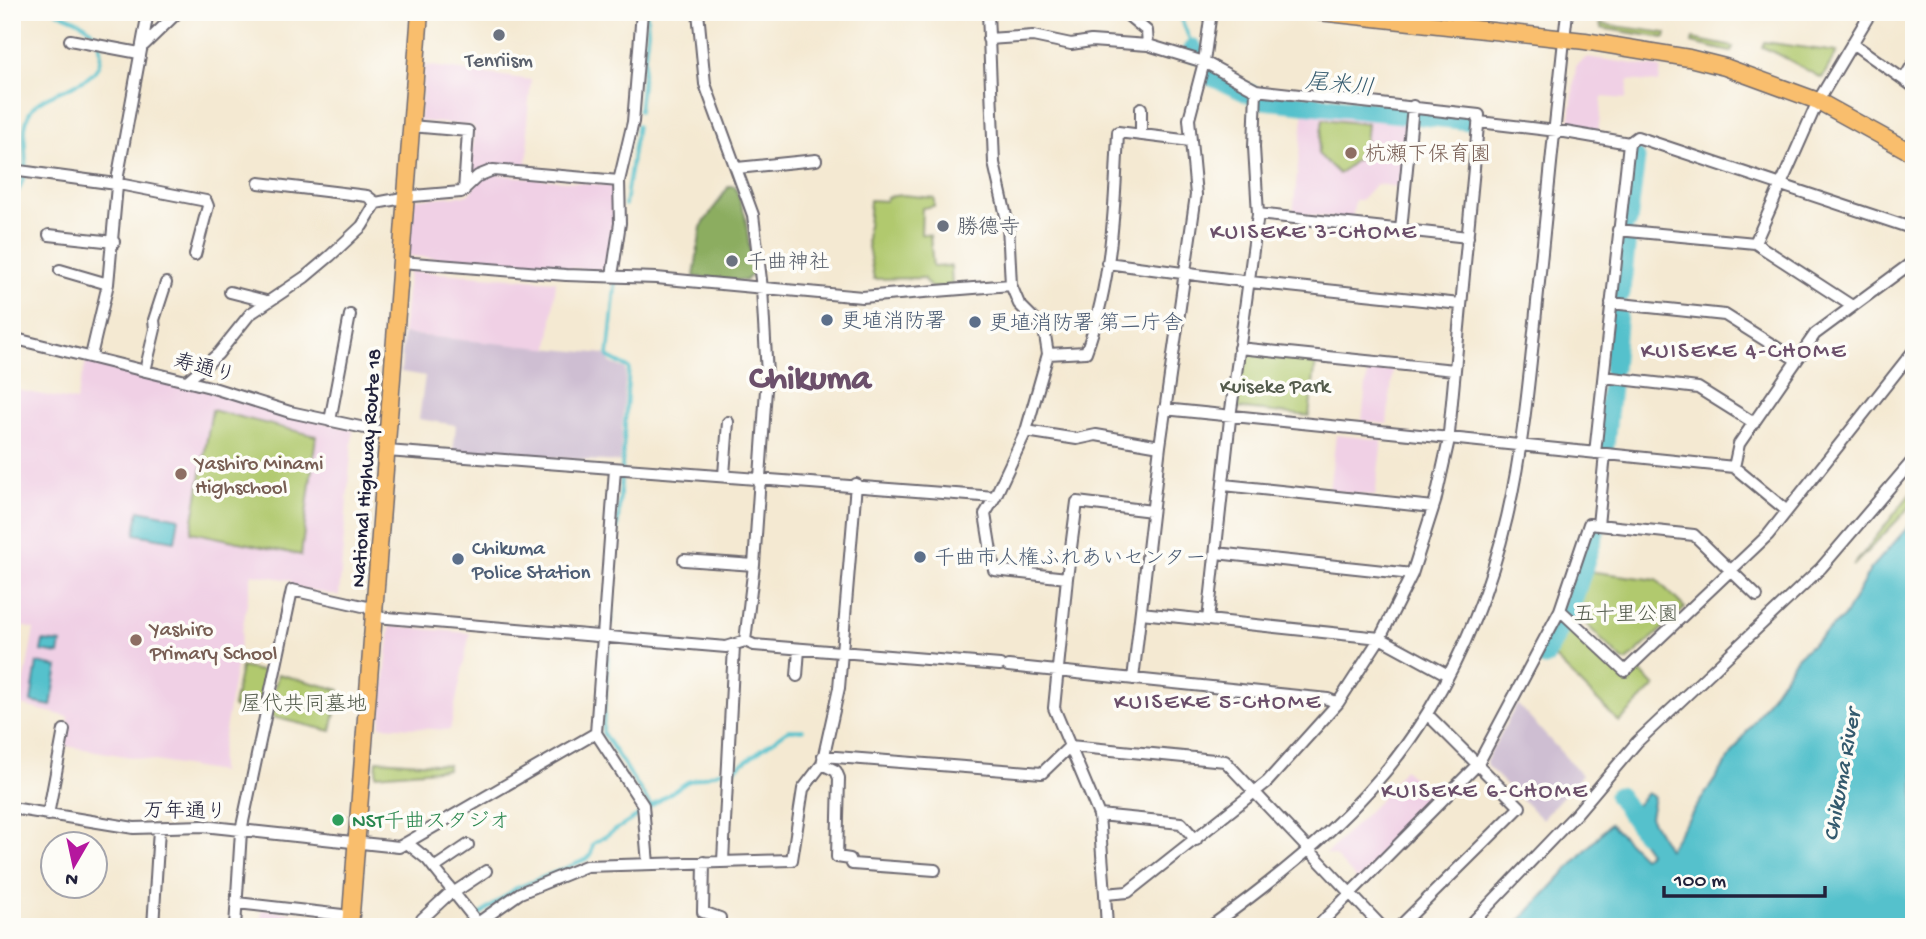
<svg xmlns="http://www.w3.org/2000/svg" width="1926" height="939" font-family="'Gochi Hand','Klee One',sans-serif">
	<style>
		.built { fill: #f0d0e5 }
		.industrial { fill: #cebed2 }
		.green { fill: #b1c96e; stroke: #6a7654; stroke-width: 2 }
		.forest { fill: #8cad61; stroke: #57684e; stroke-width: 2 }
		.water { fill: #54c1cc; stroke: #3b7284; stroke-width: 2 }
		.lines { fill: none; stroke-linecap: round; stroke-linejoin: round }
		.stream { stroke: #54c1cc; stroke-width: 3.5 }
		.river { stroke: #54c1cc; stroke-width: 19 }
		.minor-casing { stroke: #6c6870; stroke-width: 14 }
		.highway-casing { stroke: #6c6870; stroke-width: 19 }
		.minor { stroke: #fff; stroke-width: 10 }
		.highway { stroke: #f9be6d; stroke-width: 16 }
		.worship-dot { fill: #6b7280; stroke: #fdfcf7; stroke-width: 2.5 }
		.education-dot { fill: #8d6e63; stroke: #fdfcf7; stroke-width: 2.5 }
		.service-dot { fill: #5c6f8a; stroke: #fdfcf7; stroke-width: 2.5 }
		.leisure-dot { fill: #2e9e5b; stroke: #fdfcf7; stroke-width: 2.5 }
		.labels { text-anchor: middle; stroke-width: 7; stroke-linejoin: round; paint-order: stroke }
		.worship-label { font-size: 21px; fill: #5b616d; stroke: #fdfcf7; text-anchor: start }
		.education-label { font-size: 21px; fill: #785e54; stroke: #fdfcf7; text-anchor: start }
		.service-label { font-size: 21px; fill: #4e5e75; stroke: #fdfcf7; text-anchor: start }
		.street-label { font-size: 21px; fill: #22223b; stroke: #fdfcf7 }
		.park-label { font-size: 21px; fill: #545c4d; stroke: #fdfcf7 }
		.leisure-label { font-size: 21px; fill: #27864d; stroke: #fdfcf7; text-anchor: start }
		.water-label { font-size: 23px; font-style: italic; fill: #345a6e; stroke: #fdfcf7 }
		.neighbourhood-label { font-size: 23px; letter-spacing: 2px; fill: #6c506b; stroke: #fdfcf7 }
		.town-label { font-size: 35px; font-weight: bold; fill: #6c506b; stroke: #fdfcf7 }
	</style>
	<rect width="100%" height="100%" fill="#fdfcf7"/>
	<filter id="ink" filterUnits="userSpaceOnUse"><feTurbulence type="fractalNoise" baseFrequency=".0143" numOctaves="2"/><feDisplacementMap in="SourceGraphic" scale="14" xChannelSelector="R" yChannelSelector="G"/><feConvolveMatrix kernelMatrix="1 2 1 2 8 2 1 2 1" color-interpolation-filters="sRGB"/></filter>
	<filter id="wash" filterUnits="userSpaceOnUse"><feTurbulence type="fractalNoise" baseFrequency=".00686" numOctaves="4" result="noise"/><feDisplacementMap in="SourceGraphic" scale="28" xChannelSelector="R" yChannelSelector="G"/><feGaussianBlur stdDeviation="1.57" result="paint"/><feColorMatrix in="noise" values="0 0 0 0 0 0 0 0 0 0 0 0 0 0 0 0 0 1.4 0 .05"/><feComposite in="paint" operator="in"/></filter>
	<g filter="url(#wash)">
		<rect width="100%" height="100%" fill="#f4e9d2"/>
		<path class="built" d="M1587,57l74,11 -2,15 -30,-3 -3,19 -24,-2 -4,36 -29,-6 7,-61z
			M425,65l106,15 -4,42 2,26 -4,22 -54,9 3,-53 -55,-5z
			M1304,108l102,11 -7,68 -23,-3 -15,16h-6l-3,20 -59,-7z
			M492,174l124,12 2,36 -8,49 -202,-15 6,-57 54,-4 12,-16z
			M409,271l147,10 -7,68 -146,-15z
			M87,358l266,72 -14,166 -49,-10 1,-6 -39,-6 -32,185v13l-154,-26 3,-29 -49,-12 14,-76 -22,-5v-74h3l6,-29 -9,-3v-129l64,12z
			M1368,367l25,3 -6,54 -25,-3z
			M1336,435l46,5 -7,56 -46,-5z
			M390,626l80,7 -20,97 -70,-4z
			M1404,769l32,31 -78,81 -23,-25 -9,-2 52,-52z
			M262,909l75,10 4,8h-81z"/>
		<path class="industrial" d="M403,334l202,20 6,9 15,6 -6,93 -167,-10 3,-27 -37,-6 6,-43 -24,-4z
			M1517,704l65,71 -40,44 -55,-53 -1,-5z"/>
		<path class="green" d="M1600,24l66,9 -1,5 -64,-10z
			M1693,39l40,8 -2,5 -39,-9z
			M1764,42l73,10 -15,26c-21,-10 -38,-23 -60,-31z
			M1323,119l44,5 -3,29 -25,21 -21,-20z
			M902,195l32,3v8l-12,2 -1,26 9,1 3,32 18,-1 1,21 -21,1 -8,-10 -49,1 -7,-38 3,-41 16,1 1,-4z
			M1242,353l74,8 -7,55 -74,-8z
			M212,410l104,26 -15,119 -110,-23z
			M1914,489v14l-61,63z
			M1587,571l70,9 28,28 -58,53h-4l-49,-49z
			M1568,624l58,55 11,-10 18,17 -36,36 -68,-68z
			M241,667l30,6 -10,41 -28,-7z
			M278,674l62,16 -9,41 -63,-15z
			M377,760l71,5 -1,4 -71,6z"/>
		<path class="forest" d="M729,186h6l10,29 8,59 -8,7 -51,-4 7,-50z"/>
		<path class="water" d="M139,510l40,8 -4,23 -40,-7z
			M1914,520v407h-400l96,-103 33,33 6,-5 -24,-34 22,-25 7,4 -4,20 18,32 130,-193 46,-39 26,-47z
			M43,641l18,2 -2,11 -18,-3z
			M37,663l21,4 -7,39 -20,-4z"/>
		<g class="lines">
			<path class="stream" d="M1179,13l14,35
				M639,111l9,-80 -1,-18
				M12,200c27,-34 3,-59 18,-88 15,-27 78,-22 70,-65 -3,-21 -26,-28 -44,-35
				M625,205l12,-79
				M611,623l18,-255 -21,-11 8,-79
				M609,644l-6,89 48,73
				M733,770l55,-40h15
				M647,809l40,-27 38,-12
				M478,916l38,-28 71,-29 4,-4 2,-11 48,-30"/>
			<path class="river" d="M1193,48l2,5
				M1208,75l55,25 208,21
				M1628,221l8,-63
				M1621,293l6,-55
				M1613,369l5,-57
				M1605,445l6,-59
				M1545,657l26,-50 24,-75
				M1618,796l26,37"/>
		</g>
	</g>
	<g filter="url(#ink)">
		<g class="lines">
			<defs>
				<path id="minor" d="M1124,12l23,19 1,14
					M988,39l45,-3 38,8 20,-3 57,4 56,17 52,28 223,25 -31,329 -13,58 -23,72 -32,64 -42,65 -71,79 -139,110 -23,2 2,33
					M70,40l69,13
					M1852,43l62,44
					M144,45l34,-33
					M1904,79l10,-17
					M1479,122l86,10 64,11
					M411,126l57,5 -4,60
					M1141,134v-26
					M737,168l79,-8
					M12,170l112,15 82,16 2,5 -13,49
					M259,183l108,13 9,7
					M1258,214l210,23
					M1401,230l12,-124
					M1618,230l137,13 97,63
					M49,235l65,7
					M1755,243l63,-142 53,-89
					M401,262l165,13 90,3 206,19 149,-12
					M1107,263l143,19 210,22
					M60,270l48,14
					M612,276l8,-53 -1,-42 14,-59 9,-110
					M230,292l36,9
					M1611,303l114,12 70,44
					M12,338l198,49 80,25 98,21
					M1239,348l215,22
					M1048,354l38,-2c26,-69 29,-147 32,-220l73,9
					M91,356l17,-72 10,-109 30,-163
					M145,371l10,-42 -1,-9 12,-37
					M1604,377l94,11 56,35
					M187,381l31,-27 32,-40 55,-37 25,-21 32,-30 14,-23 37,-7 48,-4 17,-16 15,-6 126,11
					M1164,409l570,58 53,44
					M330,421l20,-106
					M1026,431l51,8 19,-4 64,11 36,-251 -7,-76 15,-57 7,-50
					M387,451l608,46 31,-66 22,-77 -4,-25 -25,-25 -8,-19 -3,-60 -14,-62 -6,-151
					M1595,453l34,-310 8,-6 277,92
					M1734,467l5,-23 76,-110 99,-73
					M615,469l-19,264 47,72 5,59
					M724,475l4,-53
					M1224,485l209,22
					M995,497l-10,17 9,56 73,8 10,-76 75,9
					M1598,525l7,-71
					M1216,553l196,21
					M684,560l70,5
					M1067,578l-13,130 45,107 6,79
					M1560,610l65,61 143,-136 146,-185
					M1141,613l239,25 68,37
					M1208,620l23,-210 27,-196 -4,-67 2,-57
					M745,641l9,4 246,20
					M1008,666l320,33 10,4
					M797,676l2,-27
					M1133,679l27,-233
					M823,756l219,17 28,-27 155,15 157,166
					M822,764l14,7 3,7 -2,79 13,2 2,5 83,6
					M12,808l122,20 69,-2 196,21 197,-114
					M48,815l16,-85
					M1099,815l82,8 15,17
					M407,843l20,16 50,63
					M723,861l11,-215
					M704,862l-1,50 17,6 -1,9
					M434,868l34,-23
					M453,893l33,-22
					M237,903l114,13
					M12,917l4,10
					M422,919l30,-28
					M153,927l6,-98
					M235,927l6,-96 51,-241 75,17 9,10 350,30 19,-6 9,-76 13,-190 -5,-87 -9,-73 -48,-131 -7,-72
					M472,927l48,-34 66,-27 206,-6 11,-71 19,-25 17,-76 17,-204
					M1210,927c83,-60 164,-126 218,-215 85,-141 94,-261 110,-420 9,-93 19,-187 29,-280
					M1317,927l161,-163 82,-154 29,-86 105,11 63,61
					M1399,927l121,-120 -93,-93
					M1468,927l109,-114 60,-71 184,-174 93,-109"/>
				<path id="highway" d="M1319,12l266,29 104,17 36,9 93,34 96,53
					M350,927l70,-915"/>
			</defs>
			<use href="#minor" class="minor-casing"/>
			<use href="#highway" class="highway-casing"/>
			<use href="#minor" class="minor"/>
			<use href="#highway" class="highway"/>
		</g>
	</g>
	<g class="worship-dot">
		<circle cx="499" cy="35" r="7"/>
		<circle cx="943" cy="226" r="7"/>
		<circle cx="732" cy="261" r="7"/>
	</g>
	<g class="education-dot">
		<circle cx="1351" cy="153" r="7"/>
		<circle cx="181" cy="474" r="7"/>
		<circle cx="136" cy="640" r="7"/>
	</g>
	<g class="service-dot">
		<circle cx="827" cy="320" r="7"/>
		<circle cx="975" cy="322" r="7"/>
		<circle cx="920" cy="557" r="7"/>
		<circle cx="458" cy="559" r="7"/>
	</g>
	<circle class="leisure-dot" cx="338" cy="820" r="7"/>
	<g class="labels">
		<g class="worship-label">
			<text x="499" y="66" text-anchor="middle">Tenriism</text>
			<text x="957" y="233">勝德寺</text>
			<text x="746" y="268">千曲神社</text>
		</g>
		<g class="education-label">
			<text x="1365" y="160">杭瀬下保育園</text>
			<text x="195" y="469">Yashiro Minami<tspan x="195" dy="24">Highschool</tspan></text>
			<text x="150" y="635">Yashiro<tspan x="150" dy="24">Primary School</tspan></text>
		</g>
		<g class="service-label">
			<text x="841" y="327">更埴消防署</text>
			<text x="989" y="329">更埴消防署 第二庁舎</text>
			<text x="472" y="554">Chikuma<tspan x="472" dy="24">Police Station</tspan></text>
			<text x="934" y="564">千曲市人権ふれあいセンター</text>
		</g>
		<g class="street-label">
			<text transform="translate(205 367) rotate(15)" y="7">寿通り</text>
			<text transform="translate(365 468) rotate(-86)" y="7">National Highway Route 18</text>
			<text transform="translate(185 810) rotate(1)" y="7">万年通り</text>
		</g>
		<g class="park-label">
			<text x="1275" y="392">Kuiseke Park</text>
			<text x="1626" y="620">五十里公園</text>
			<text x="304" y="710">屋代共同墓地</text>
		</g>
		<g class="leisure-label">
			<text x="352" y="827">NST千曲スタジオ</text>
		</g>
		<g class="water-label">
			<text transform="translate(1340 83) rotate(6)" y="8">尾米川</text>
			<text transform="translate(1840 775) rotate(-80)" y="8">Chikuma River</text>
		</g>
		<g class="neighbourhood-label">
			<text x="1314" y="238">KUISEKE 3-CHOME</text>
			<text x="1744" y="357">KUISEKE 4-CHOME</text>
			<text x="1218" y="708">KUISEKE 5-CHOME</text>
			<text x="1485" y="797">KUISEKE 6-CHOME</text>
		</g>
		<g class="town-label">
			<text x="810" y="387">Chikuma</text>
		</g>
	</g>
	<rect width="1926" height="939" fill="none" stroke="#fdfcf7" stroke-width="42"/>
	<g transform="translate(74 865) rotate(189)"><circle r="33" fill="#fdfcf7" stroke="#a5a5ac" stroke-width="2"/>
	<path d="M0-5L12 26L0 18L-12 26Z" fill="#b5179e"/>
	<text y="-10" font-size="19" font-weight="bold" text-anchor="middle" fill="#22223b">N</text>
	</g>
	<path d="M1664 886v10h161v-10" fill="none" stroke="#22223b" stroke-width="3.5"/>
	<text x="1674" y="886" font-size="21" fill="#22223b" stroke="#fdfcf7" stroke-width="5" paint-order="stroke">100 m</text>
</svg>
